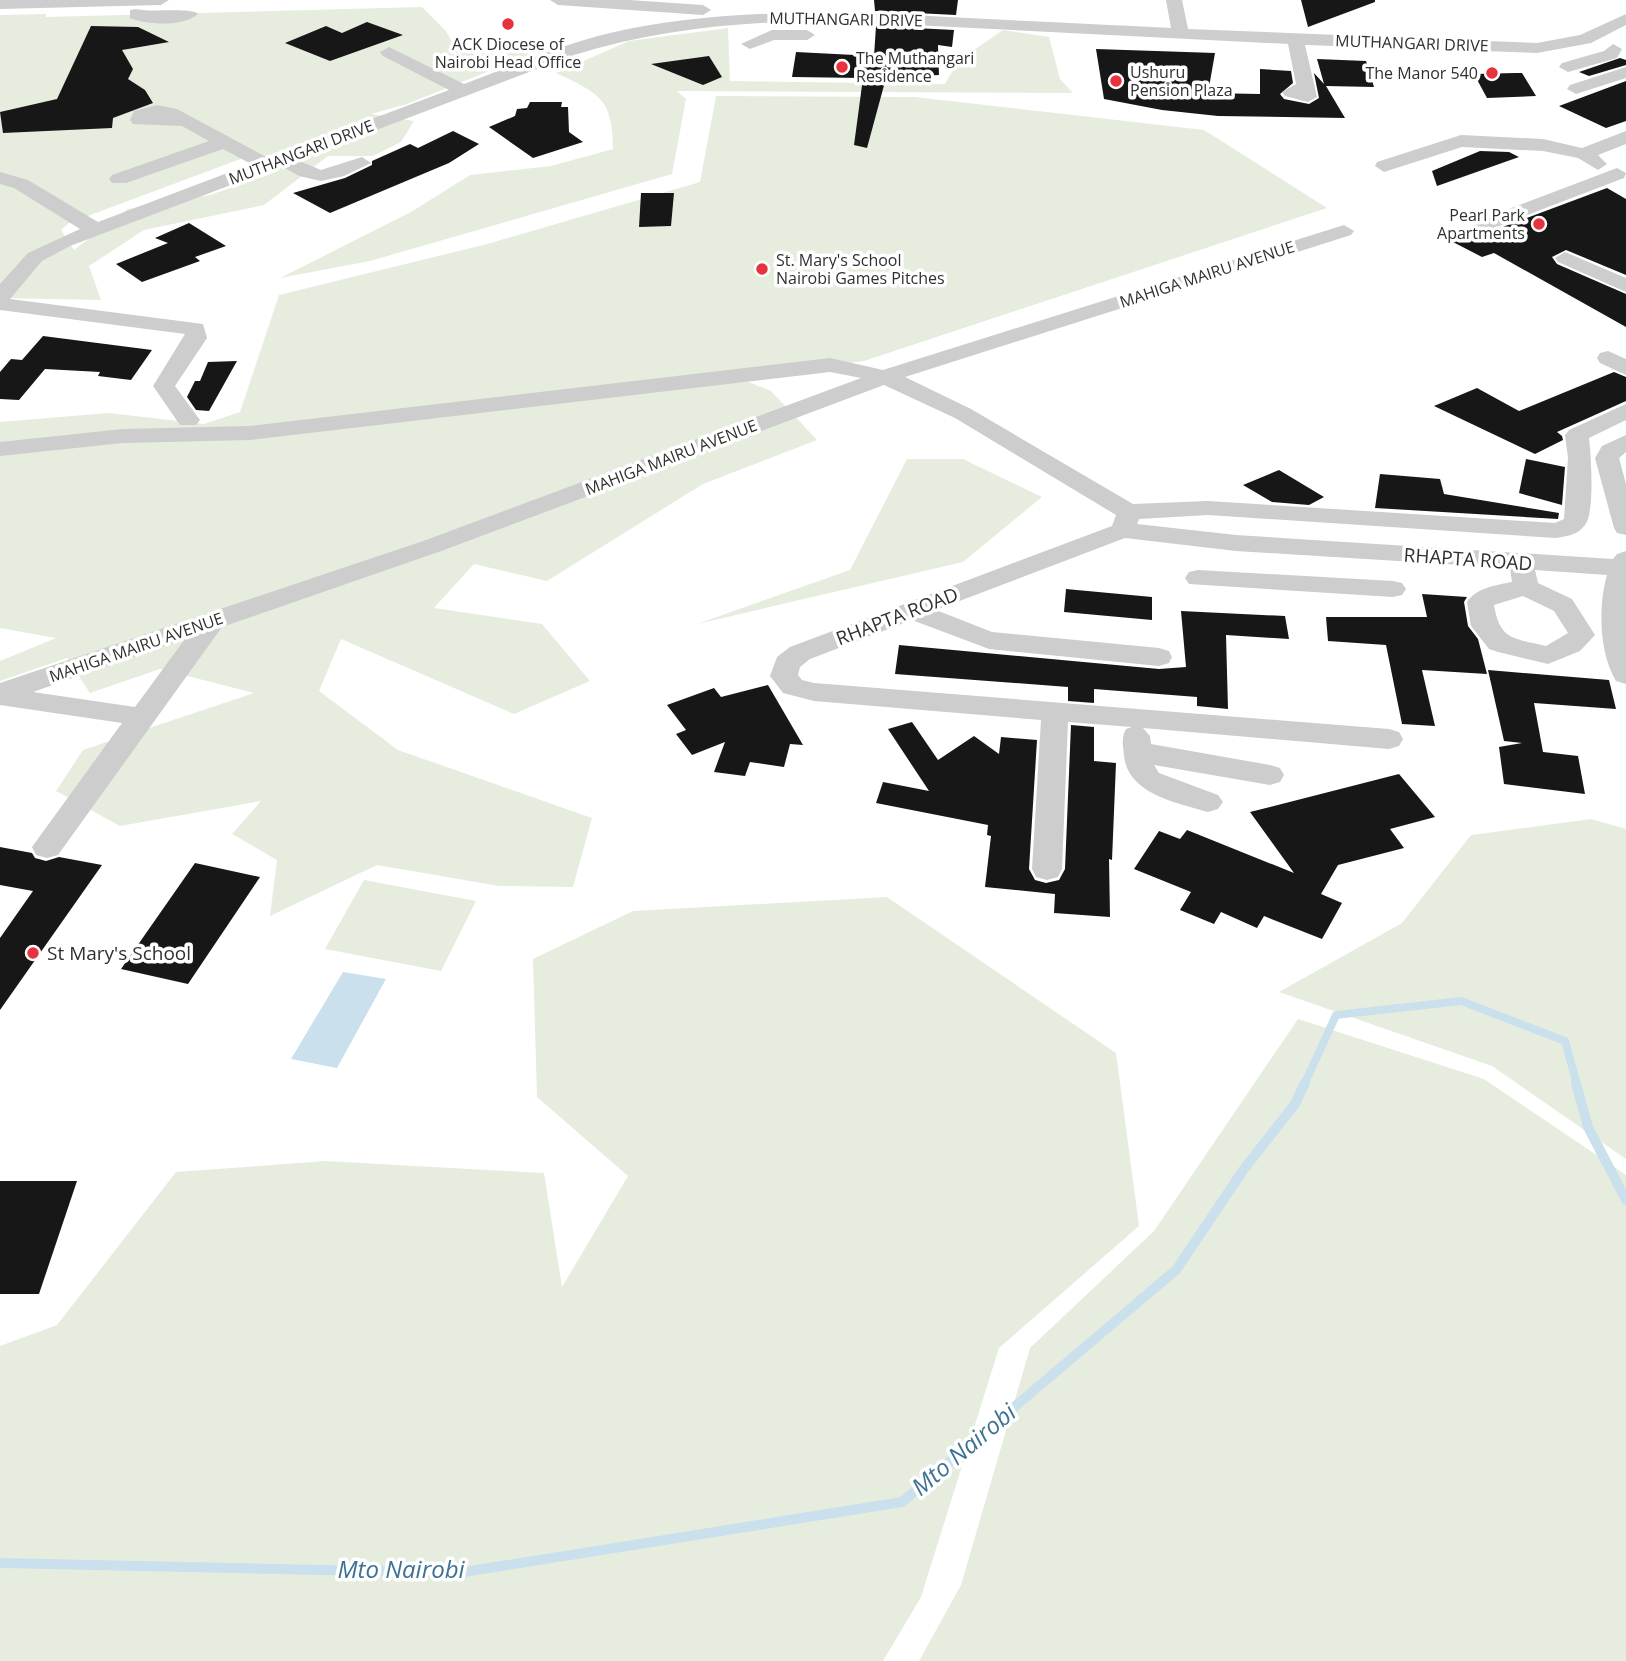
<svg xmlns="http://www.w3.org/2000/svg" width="1626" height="1661" font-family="'Open Sans',sans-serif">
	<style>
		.green { fill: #e6eddf; fill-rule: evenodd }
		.water { fill: #cbe0ed }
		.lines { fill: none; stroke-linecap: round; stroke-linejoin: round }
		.stream-far1 { stroke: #cbe0ed; stroke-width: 8 }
		.stream { stroke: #cbe0ed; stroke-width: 10 }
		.building { fill: #171717 }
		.minor { fill: #cdcdcd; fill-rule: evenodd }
		.poi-dot { fill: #e7323f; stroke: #fff; stroke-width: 2.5 }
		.labels { text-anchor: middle; stroke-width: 7; stroke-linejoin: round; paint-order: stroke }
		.far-street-label { font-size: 16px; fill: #303030; stroke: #fff }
		.far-poi-label { font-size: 16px; fill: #303030; stroke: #fff; text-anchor: start }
		.street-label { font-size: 19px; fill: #303030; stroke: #fff }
		.poi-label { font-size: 19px; fill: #303030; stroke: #fff; text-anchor: start }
		.near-water-label { font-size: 24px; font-style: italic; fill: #3d7294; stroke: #fff }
	</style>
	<rect width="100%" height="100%" fill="#fff"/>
	<path class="green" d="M422,7l24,24 7,13 45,8 36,1 -127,51 -36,10 43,7 -13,21 -28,14h-45l-64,49 -120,25 -55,36 12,34 -101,-2v-283l46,-1v3zM257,153l19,19 -66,23 -82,14 -54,41 -13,-20 8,-7z
		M728,28l2,53 215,3 13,-23 45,-31 46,7 11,42 13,14 -396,-2 9,8 -14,75 -302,87 -90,17 131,-66 59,-37 81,-9 62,-17c0,-51 -15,-56 -57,-76l73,-32z
		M716,96l199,1 289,33 123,78 -463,153 -125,17 32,13 46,49 -114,44 -156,97 -73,-17 -40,44 108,16 48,57 -76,33 -173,-75 -22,52 79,59 194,68 -19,69 -74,-1 -122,-21 -107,51 7,-56 -45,-26 29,-33 -141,25 -64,-35 27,-41 171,-57 -94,-24 -70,24 -23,-35 -67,23v-20l56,-23 -56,-10v-206l109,-9 95,11 36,-12 39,-117 208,-51 213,-62z
		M907,459h56l79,38 -79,65 -266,62 153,-54z
		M1591,819l35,10v330l-134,-93 -213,-74 123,-69 69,-88z
		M364,880l112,21 -35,70 -116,-22z
		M887,897l229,156 23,173 -140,122 -78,249 -38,64h-883v-315l57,-21 119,-153 150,-11 218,12 18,114 66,-111 -91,-79 -4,-138 100,-48z
		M1298,1019l186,60 142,96v486h-707l42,-76 69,-237 124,-117z"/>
	<path class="water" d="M343,972l43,7 -49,89 -46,-9z"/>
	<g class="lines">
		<path class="stream-far1" d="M1304,1085l32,-70 125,-14 104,40 12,44"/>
		<path class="stream" d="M1576,1083l12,44 38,73
			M0,1563l458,10 444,-71 274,-232 68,-101 51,-65 10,-21"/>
	</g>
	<path class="building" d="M874,0h84l-2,15 -81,-4z
		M1301,0h74v2l-67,25z
		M367,22l36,13 -73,26 -45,-18 41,-17 16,7z
		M91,26l47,1 31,15 -47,8 11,19 -5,10 17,11 8,13 -40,15 -1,10 -109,5 -3,-21 57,-13z
		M876,26l78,4 -2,17 -14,-2 1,30 -53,3 -19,70 -13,-3 9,-67 -71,-1 4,-25 78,4z
		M1096,49l119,4 -7,40 52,1v-25l31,2 2,12 -13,11 4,5 25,5 10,-6 -5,-25 10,11 -7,-25 49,2 8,26 -48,-1 19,32 -127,-2 -56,-6 -58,-11z
		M709,56l13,21 -19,8 -52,-21z
		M1620,58l6,2v5l-37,11 -10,-4z
		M1516,73h6l14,23 -49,2 -13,-24z
		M1626,81v40l-20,7 -47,-22z
		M530,102h32l-1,5h7l1,25 14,10 -50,16 -44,-31 26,-11 2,-7 10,-1z
		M453,131l26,13 -30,19 -119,50 -37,-20 52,-15 27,-13v-4l38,-17 8,4z
		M1480,151l29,1 10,5 -82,29 -5,-15z
		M1607,188l19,11v76l-60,-25 -14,7 5,7 69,30v33l-132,-74 -12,4 -31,-16 29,-9 12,-1z
		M641,193h33l-3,33 -32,1z
		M189,223l37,23 -31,11 5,4 -58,21 -26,-18 52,-21 -13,-5z
		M43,336l109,14 -21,30 -33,-4 2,-4 -55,-3 -26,31 -19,-1v-27l11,-13 11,1z
		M237,361l-28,50 -13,-1 -9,-13 8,-16h5l8,-19z
		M1614,372l12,5v24l-69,31 5,4 1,4 -28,14 -101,-48 43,-18 42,23z
		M1526,459l39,8 -3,38 -43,-12z
		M1279,470l45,27 -15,8 -37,-3 -29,-17z
		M1380,474l60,5 4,15 115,19 -1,6 -183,-11z
		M1066,589l86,8v23l-88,-8z
		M1422,594l45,3 -3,5 4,24 10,13 9,35 -65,-4 13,56 -33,-2 -16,-79 -58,-4 -2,-24h101z
		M1181,611l104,5 4,23 -63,-4 2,74 -31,-3v-9l-103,-8v14l-26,-2v-14l-173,-13 4,-29 260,24 27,-2z
		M1488,670l121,10 7,29 -82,-6 9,49 35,4 7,38 -81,-10 -5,-37 23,-4 -18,-2z
		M768,685l35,60 -13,-1 -6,23 -34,-5 -5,14 -31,-4 11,-30 -33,13 -16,-21 10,-4 -19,-25 47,-17 7,9z
		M912,722l26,38 36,-24 25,18 2,-17 36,3 -8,129 6,11 11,3 13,-3 6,-11 6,-144 23,2v34l22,2 -4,97 -3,-1 1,58 -56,-4 1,-19 -70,-7 6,-51 -4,-1 1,-10 -112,-22 7,-21 46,9 -41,-62z
		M1399,774l36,43 -45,12 14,19 -66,17 -17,29 21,9 -20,36 -58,-23 -7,12 -36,-16 -7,12 -34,-14 11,-18 -57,-23 25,-38 21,8 7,-9 107,43 -44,-61z
		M0,847l32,6 3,5 11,3 13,-4 43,8 -102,145v-72l33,-47 -33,-6z
		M195,863l65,14 -72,107 -67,-15z
		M0,1181h77l-38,113h-39z"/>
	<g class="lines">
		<path class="minor" d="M0,0h169l-8,5 -161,4z
			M550,0h79l74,5 8,5 -8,5 -145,-10z
			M1166,0h16l6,29 349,14 43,-8 46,-21v11l-35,18 -54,10 -232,-8 12,52 -9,5 -23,-6 -3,-4 14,-8 -8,-40 -455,-23c-88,0 -175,8 -259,34l-277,105 24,10 41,-13 9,6 -27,13 -23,5 -22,-5 -18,-10 -211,80 -28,15 -32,38 193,25 4,14 -32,48 25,34 -4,5h-16l-27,-39 32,-52 -185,-24v-26l28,-31 52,-24 -66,-41 -14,-4v-12l28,8 70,42 153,-58 -28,-15 -97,34h-14l-3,-4 3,-4 97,-34 -27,-15 -49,-2 -3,-4 4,-9 23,-6 20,4 91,49 181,-68 -66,-34 -3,-4 9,-5 75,37c48,-18 96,-39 146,-51 112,-25 224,-22 338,-16 75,4 149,7 223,11z
			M136,9c16,4 55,-2 62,5 -13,13 -52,11 -68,4v-8z
			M772,30h35l8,5 -8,5h-33l-24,9 -9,-5z
			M1613,44l9,5 -5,9 -49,14 -9,-5 3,-4 42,-12z
			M1626,67v11l-50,16 -9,-5 3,-4z
			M1626,131v13l-28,11 9,9 -9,6 -20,-12 -35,-7 -81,-4 -78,25 -9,-6 2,-4 84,-27 82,4 39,9z
			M1617,168l9,5 -2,5 -133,51h-14l-3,-4 3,-4z
			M1344,225l10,6 -3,4 -446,142 66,32 162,95 75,-3 347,22 9,-4 4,-61 -3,-23 4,-5 57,-26v16l-37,18c2,17 6,75 -4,87 -7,10 -18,11 -29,13l-348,-23 -69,4 -2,5 99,11 377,24 4,-5 9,-3v133l-10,-3c-17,-28 -18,-75 -9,-106l-72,-5 3,13 34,16 23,36 -15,16 -32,13 -50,-12 -9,-3 -18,-23 -4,-24c9,-14 29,-17 45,-20l-2,-14 -274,-17 -111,-13 -189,72 56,22 167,16 10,3 3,6 -3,6 -10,3 -170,-17 -77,-29 -102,39 -10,8 -2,8 4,5 12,3 575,46 10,3 4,7 -4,7 -10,3 -246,-21 7,8 1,8 119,21 10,3 4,7 -4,7 -10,3 -116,-20 5,8 59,22 5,7 -5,7 -10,3c-31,-9 -81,-18 -84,-57 -1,-10 -3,-17 2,-26l6,-2 -64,-5 -6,147 -4,8 -11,3 -11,-3 -4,-8 9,-149 -227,-19 -31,-8 -13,-17 7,-19 13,-10 322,-121 4,-11 -161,-97 -71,-33 -440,165 -222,77 -164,228 -11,3 -11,-3 -4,-8 90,-124 -122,-18v-22l426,-143 435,-162 -31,-6 -580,68 -127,3 -123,13v-14l123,-13 127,-3 580,-68 53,12zM1523,596l31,15 14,22 -22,13c-32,-8 -46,-5 -52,-41zM185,639l-50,68 -102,-15z
			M1565,252l61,26v14l-68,-30 -3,-4z
			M1608,351l18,8v16l-26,-12 -3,-5 3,-5z
			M1626,435v17l-7,6 7,26v51l-9,-2 -3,-5 -19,-70 7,-12z
			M1198,570l195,11 9,2 4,6 -4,6 -9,2 -204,-13 -4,-6 4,-6z"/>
	</g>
	<g class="poi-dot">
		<circle cx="508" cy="24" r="7"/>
		<circle cx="842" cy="67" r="7"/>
		<circle cx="1492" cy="73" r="7"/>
		<circle cx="1116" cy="81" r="7"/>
		<circle cx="1539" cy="224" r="7"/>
		<circle cx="762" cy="269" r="7"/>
		<circle cx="33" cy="953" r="7"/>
	</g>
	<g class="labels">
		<g class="far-street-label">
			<text transform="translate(846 19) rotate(1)" y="6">MUTHANGARI DRIVE</text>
			<text transform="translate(1412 43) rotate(2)" y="6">MUTHANGARI DRIVE</text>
			<text transform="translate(301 152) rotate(-21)" y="6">MUTHANGARI DRIVE</text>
			<text transform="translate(1207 274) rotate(-18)" y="6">MAHIGA MAIRU AVENUE</text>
			<text transform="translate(671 457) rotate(-21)" y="6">MAHIGA MAIRU AVENUE</text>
			<text transform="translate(136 647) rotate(-19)" y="6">MAHIGA MAIRU AVENUE</text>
		</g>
		<g class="far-poi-label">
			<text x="508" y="50" text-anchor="middle">ACK Diocese of<tspan x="508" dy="18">Nairobi Head Office</tspan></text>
			<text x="856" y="64">The Muthangari<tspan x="856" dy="18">Residence</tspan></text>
			<text x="1130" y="78">Ushuru<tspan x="1130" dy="18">Pension Plaza</tspan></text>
			<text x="1478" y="79" text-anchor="end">The Manor 540</text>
			<text x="1525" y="221" text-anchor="end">Pearl Park<tspan x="1525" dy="18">Apartments</tspan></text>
			<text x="776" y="266">St. Mary's School<tspan x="776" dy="18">Nairobi Games Pitches</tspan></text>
		</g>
		<g class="street-label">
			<text transform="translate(1468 559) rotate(4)" y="7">RHAPTA ROAD</text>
			<text transform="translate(897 616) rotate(-21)" y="7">RHAPTA ROAD</text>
		</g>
		<g class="poi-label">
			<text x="47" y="960">St Mary's School</text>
		</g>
		<g class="near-water-label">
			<text transform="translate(964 1450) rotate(-40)" y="8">Mto Nairobi</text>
			<text x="401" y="1578">Mto Nairobi</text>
		</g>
	</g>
</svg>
